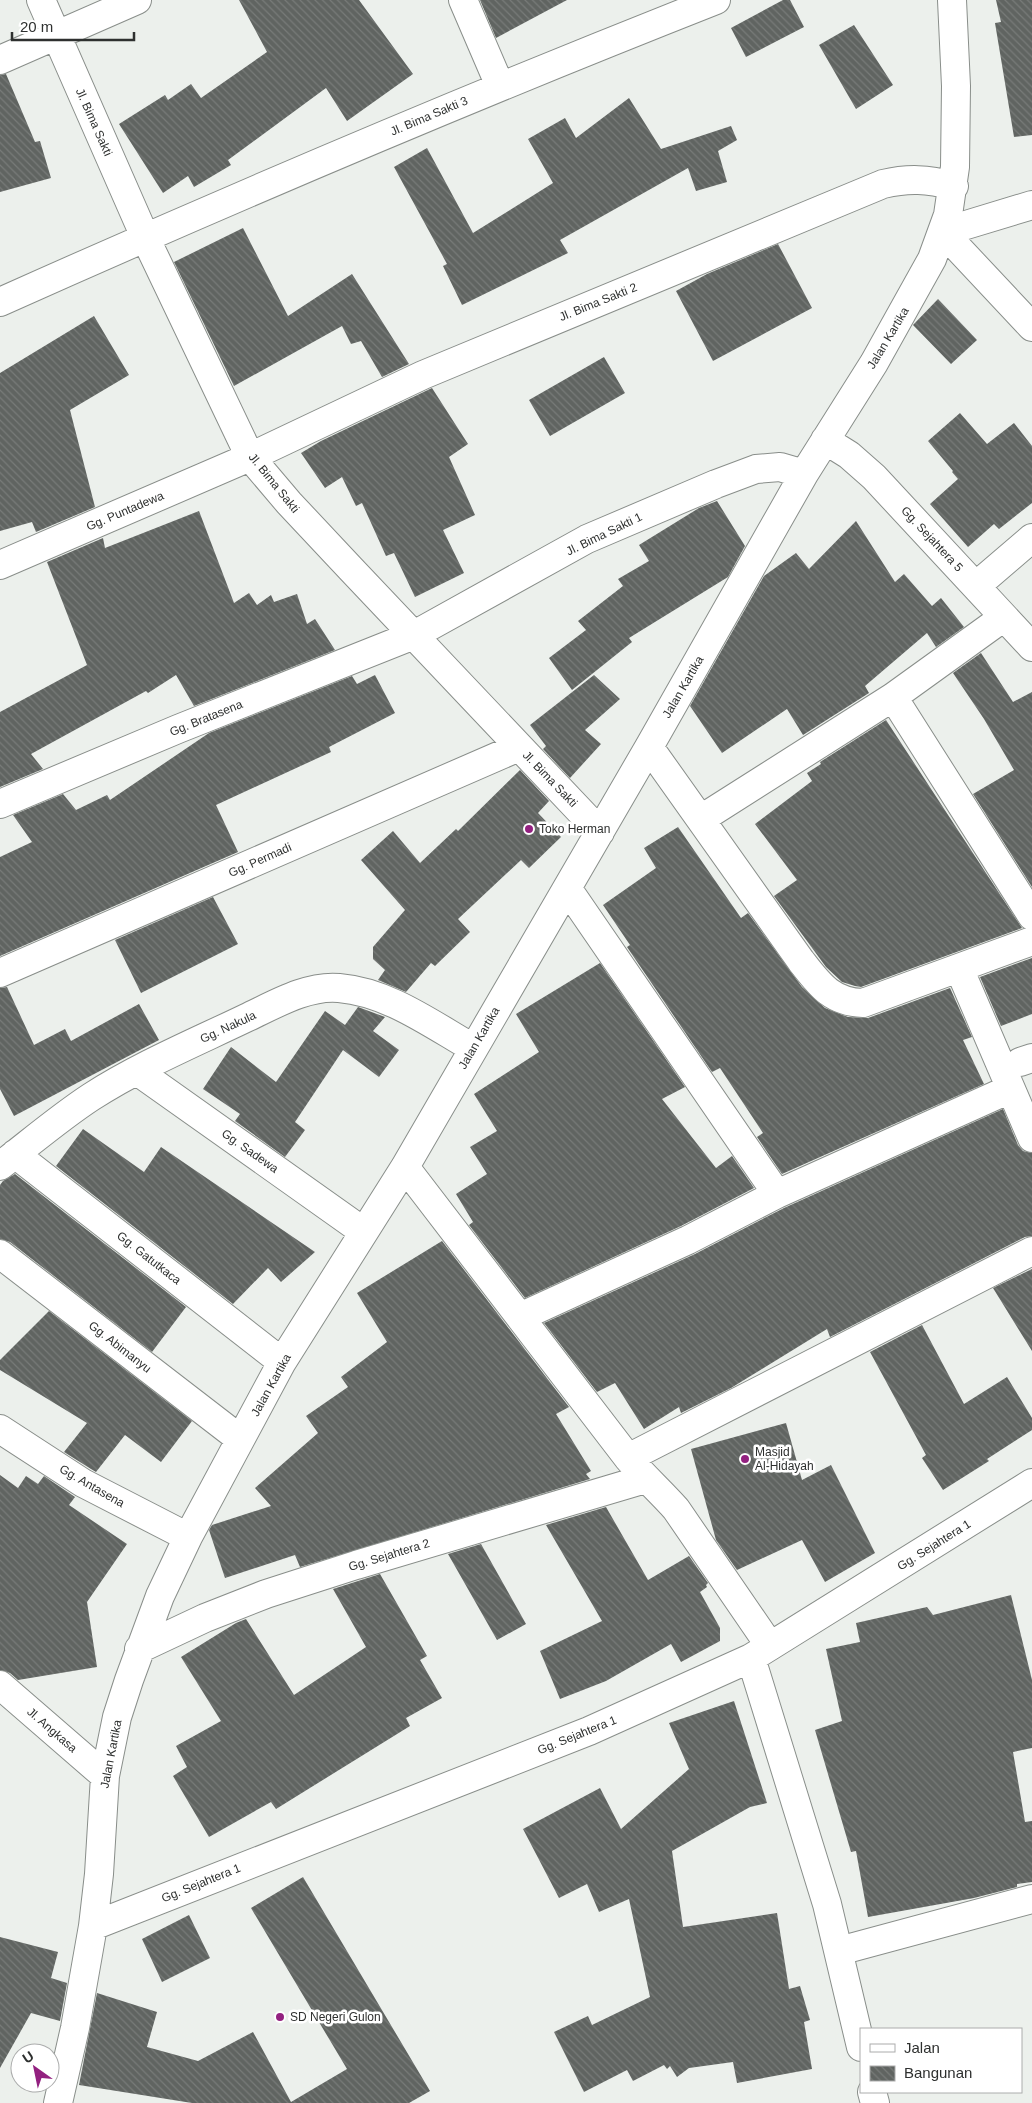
<svg xmlns="http://www.w3.org/2000/svg" width="1032" height="2103" font-family="Arial,sans-serif">
	<style>
		.building { fill: url(#building-back-hatch) }
		.lines { fill: none; stroke-linecap: round; stroke-linejoin: round }
		.minor-casing { stroke: #898e8a; stroke-width: 30 }
		.minor { stroke: #fff; stroke-width: 28 }
		.poi-dot { fill: #932180; stroke: #fff; stroke-width: 2 }
		.labels { text-anchor: middle; stroke-width: 5; stroke-linejoin: round; paint-order: stroke }
		.street-label { font-size: 12px; fill: #2e302f; stroke: #fff }
		.poi-label { font-size: 12px; fill: #2e302f; stroke: #fff; text-anchor: start }
	</style>
	<defs>
		<pattern id="building-back-hatch" width="6" height="6" patternUnits="userSpaceOnUse" patternTransform="scale(1.25)"><rect width="6" height="6" fill="#606461"/><path d="M-1 5l2 2M0 0l6 6M5-1l2 2" fill="none" stroke="#787b79"/></pattern>
	</defs>
	<rect width="100%" height="100%" fill="#ecf0ec"/>
	<path class="building" d="M239,0h120l54,74 -66,47 -21,-33 -98,72 3,5 -37,22 -6,-11 -25,17 -44,-69 46,-29 3,5 23,-16 10,14 66,-46z
		M480,0h87l-71,38z
		M783,0h7l14,27 -58,30 -15,-29z
		M996,0h36v135l-18,2 -19,-114 6,-1z
		M854,25l39,60 -37,24 -37,-64z
		M6,74l29,68 5,-1 11,37 -51,14v-117z
		M629,98l32,51 70,-23 6,14 -19,11 9,31 -31,9 -8,-23 -128,72 8,13 -106,52 -19,-39 4,-2 -53,-97 33,-19 46,85 80,-50 -25,-44 37,-21 11,20z
		M243,228l45,88 64,-42 57,90 -27,13 -21,-36 -10,3 -9,-18 -108,60 -60,-124z
		M778,244l34,64 -99,53 -37,-70 31,-17z
		M938,299l39,41 -26,24 -38,-39z
		M94,316l35,59 -59,35 25,97 -59,25 -4,-10 -32,9v-158z
		M604,357l21,36 -75,43 -21,-36z
		M432,388l36,56 -19,13 26,58 -32,15 21,43 -49,24 -21,-44 -8,3 -24,-53 -6,3 -14,-29 -17,11 -24,-35 20,-12z
		M960,413l27,31 27,-21 18,23v57l-33,26 -5,-5 -26,23 -38,-43 28,-25 -6,-7 1,-1 -25,-30z
		M717,501l28,45 -17,31 -99,61 3,4 -60,48 -23,-32 37,-28 -8,-9 45,-35 -5,-7 31,-18 -10,-16 60,-37z
		M199,511l35,92 15,-10 8,12 14,-10 3,7 23,-8 10,30 8,-5 20,31 -141,56 -18,-31 -28,18 -2,-2 -115,63 12,15 -43,18v-75l87,-47 -40,-103 56,-24 2,10z
		M856,521l39,61 9,-8 28,32 9,-8 23,29 -28,20 -9,-14 -62,53 4,7 -66,42 -16,-26 -65,44 -32,-47 74,-130 32,-23 13,16z
		M981,653l32,49 19,-10v195l-59,-93 41,-24 -30,-51 -31,-46z
		M375,675l20,38 -66,34 2,5 -115,53 22,47 -238,104v-99l32,-15 -19,-27 50,-21 13,16 31,-15 3,5 99,-67 143,-57 5,8z
		M594,675l26,24 -35,31 16,14 -31,34 -27,-29 3,-3 -16,-21z
		M886,720l136,208 -161,59 -6,-1 -13,-4 -16,-15 -52,-71 23,-16 -42,-56 57,-43 -5,-8 14,-9 -1,-2z
		M520,770l29,31 -11,12 23,24 -32,31 -8,-8 -63,59 12,13 -35,34 -4,-3 -25,29 -28,-12 7,-10 -12,-11v-12l32,-37 -44,-50 32,-29 27,32 36,-34 2,2z
		M678,827l63,91 7,-5 54,74 23,21 23,9 20,1 82,-30 22,49 -9,3 21,44 -202,90 -25,-37 6,-4 -43,-65 -8,4 -85,-125 3,-2 -27,-40 53,-37 -12,-20z
		M213,897l25,47 -97,49 -26,-53z
		M1032,958v56l-31,12 -21,-49z
		M600,963l85,124 -23,12 54,69 16,-12 22,32 -73,38 -156,72 -56,-73 4,-3 -17,-28 31,-20 -17,-27 27,-16 -23,-37 65,-42 -23,-38z
		M7,987l27,58 31,-16 6,12 68,-37 20,36 -145,76 -14,-27v-101z
		M358,1007l27,10 -12,14 26,19 -20,27 -36,-27 -48,72 10,8 -20,27 -50,-36 5,-7 -37,-25 28,-42 45,35 49,-71 20,14z
		M1003,1109l15,36 5,6 9,2v83l-7,1 -195,100 -3,-8 -96,59 -50,25 -2,-6 -35,22 -29,-46 -18,9 -53,-69 151,-69 89,-46z
		M83,1129l61,43 17,-25 154,105 -34,30 -13,-14 -35,36 -177,-138z
		M15,1174l171,133 -34,45 -142,-110 -10,-3v-54l3,-4z
		M442,1241l127,166 -13,7 35,57 -5,3 4,5 -290,88 -5,-12 -70,23 -16,-48 3,-5 59,-19 -16,-18 63,-55 -12,-17 42,-29 -7,-10 46,-35 -30,-49z
		M1032,1269v82l-39,-63z
		M49,1311l143,110 -31,41 -36,-27 -29,37 -5,-3 -27,-17 23,-29 -87,-53v-10z
		M922,1325l42,79 43,-27 25,41v12l-45,29 2,2 -46,29 -21,-32 4,-3 -56,-103z
		M786,1423l16,57 29,-15 44,88 -50,29 -23,-42 -65,30 -21,-30 -25,-91z
		M0,1475l18,13 8,-12 12,8 6,-8 31,21 -6,8 58,39 -40,58 10,65 -79,13 -8,-7 -10,-3z
		M606,1507l42,73 41,-24 19,27 -2,2 1,2 -7,5 20,36v13l-39,21 -10,-18 -65,37 -46,18 -20,-48 62,-30 -56,-96z
		M481,1544l45,80 -29,16 -49,-86z
		M380,1574l47,82 -7,4 22,38 -36,20 4,8 -134,83 -5,-7 -62,35 -36,-61 14,-9 -11,-21 45,-25 -40,-64 55,-34 10,-4 48,76 72,-48 -33,-58z
		M1011,1595l21,85v68l-19,4 12,70 7,-1v61l-15,2v3l-43,11 -106,19 -12,-66 -5,1 -36,-122 27,-9 -16,-72 34,-7 -4,-19 71,-16 6,8z
		M734,1701l33,102 -17,4 -78,44 11,76 94,-14 12,76 11,-3 10,34 -6,2 8,47 -75,14 -4,-21 -44,6 -12,9 -7,-11 -3,3 -3,-4 -31,16 -6,-11 -43,22 -30,-60 34,-16 4,9 58,-28 -21,-98 -30,13 -12,-28 -28,14 -36,-69 77,-41 21,41 68,-60 -20,-46z
		M303,1877l127,214 -21,12h-217l-113,-18 18,-92 60,19 -10,35 51,14 55,-29 38,70 56,-33 -96,-161z
		M189,1915l21,43 -48,24 -20,-43z
		M0,1937l58,15 -7,26 16,5 -7,38 -29,-8 -31,55z"/>
	<g class="lines">
		<defs>
			<path id="minor" d="M41,0l104,237 105,220 39,46 61,65 250,264
				M463,0l37,86
				M0,60l137,-60
				M1032,205l-89,27 89,95
				M0,302c237,-106 475,-207 716,-302
				M825,440l24,15 25,22 158,170
				M0,565l250,-108 173,-82 460,-191c26,-6 44,-5 71,2
				M976,586l56,-48
				M893,697l139,219
				M649,747l152,214c18,23 30,41 62,42l169,-62
				M0,804l178,-75 236,-94 173,-96 129,-55 40,-15 24,-2 24,7
				M701,819l192,-122 111,-80
				M567,888l210,306
				M959,968l73,170
				M0,973l519,-226
				M1020,1062l12,-4
				M137,1071l227,161
				M15,1154l267,208
				M0,1166c30,-23 59,-48 91,-69 48,-31 103,-54 155,-79 28,-13 61,-33 93,-30 49,4 92,36 134,60
				M405,1167l223,291c15,18 32,33 48,51l94,137
				M0,1254l240,185
				M520,1317l168,-77 89,-46 233,-105
				M0,1429l83,54 105,54
				M628,1458l404,-207
				M139,1649l66,-31 61,-24 90,-29 289,-86
				M751,1658l76,246 34,143
				M0,1685l105,91
				M93,1926l496,-195 162,-73 281,-175
				M839,1951l193,-52
				M872,2092l3,11
				M58,2103l17,-75 18,-102 6,-52 6,-98 12,-59 12,-37 31,-84 28,-59 94,-175 123,-195 244,-420 155,-273 70,-111 58,-104 16,-44 7,-48 1,-81 -4,-86"/>
		</defs>
		<use href="#minor" class="minor-casing"/>
		<use href="#minor" class="minor"/>
	</g>
	<g class="poi-dot">
		<circle cx="529" cy="829" r="5"/>
		<circle cx="745" cy="1459" r="5"/>
		<circle cx="280" cy="2017" r="5"/>
	</g>
	<g class="labels">
		<g class="street-label">
			<text transform="translate(429 116) rotate(-23)" y="4">Jl. Bima Sakti 3</text>
			<text transform="translate(94 122) rotate(66)" y="4">Jl. Bima Sakti</text>
			<text transform="translate(598 302) rotate(-22)" y="4">Jl. Bima Sakti 2</text>
			<text transform="translate(888 338) rotate(-59)" y="4">Jalan Kartika</text>
			<text transform="translate(274 483) rotate(51)" y="4">Jl. Bima Sakti</text>
			<text transform="translate(125 511) rotate(-23)" y="4">Gg. Puntadewa</text>
			<text transform="translate(604 534) rotate(-26)" y="4">Jl. Bima Sakti 1</text>
			<text transform="translate(932 539) rotate(47)" y="4">Gg. Sejahtera 5</text>
			<text transform="translate(683 687) rotate(-60)" y="4">Jalan Kartika</text>
			<text transform="translate(206 718) rotate(-22)" y="4">Gg. Bratasena</text>
			<text transform="translate(550 779) rotate(46)" y="4">Jl. Bima Sakti</text>
			<text transform="translate(260 860) rotate(-24)" y="4">Gg. Permadi</text>
			<text transform="translate(228 1027) rotate(-25)" y="4">Gg. Nakula</text>
			<text transform="translate(479 1038) rotate(-60)" y="4">Jalan Kartika</text>
			<text transform="translate(250 1151) rotate(35)" y="4">Gg. Sadewa</text>
			<text transform="translate(149 1258) rotate(38)" y="4">Gg. Gatutkaca</text>
			<text transform="translate(120 1347) rotate(38)" y="4">Gg. Abimanyu</text>
			<text transform="translate(271 1385) rotate(-61)" y="4">Jalan Kartika</text>
			<text transform="translate(92 1486) rotate(30)" y="4">Gg. Antasena</text>
			<text transform="translate(934 1545) rotate(-32)" y="4">Gg. Sejahtera 1</text>
			<text transform="translate(389 1555) rotate(-17)" y="4">Gg. Sejahtera 2</text>
			<text transform="translate(52 1730) rotate(41)" y="4">Jl. Angkasa</text>
			<text transform="translate(577 1735) rotate(-22)" y="4">Gg. Sejahtera 1</text>
			<text transform="translate(111 1754) rotate(-79)" y="4">Jalan Kartika</text>
			<text transform="translate(201 1883) rotate(-22)" y="4">Gg. Sejahtera 1</text>
		</g>
		<g class="poi-label">
			<text x="539" y="833">Toko Herman</text>
			<text x="755" y="1456">Masjid<tspan x="755" dy="14">Al-Hidayah</tspan></text>
			<text x="290" y="2021">SD Negeri Gulon</text>
		</g>
	</g>
	<rect x="860" y="2028" width="162" height="65" fill="#ffffff" stroke="#abacac"/>
	<rect x="870" y="2044" width="25" height="8" fill="#ffffff" stroke="#abacac"/>
	<text x="904" y="2053" font-size="15" fill="#2e302f">Jalan</text>
	<rect x="870" y="2066" width="25" height="15" fill="url(#building-back-hatch)" stroke="#abacac"/>
	<text x="904" y="2078" font-size="15" fill="#2e302f">Bangunan</text>
	<g transform="translate(35 2068) rotate(327)"><circle r="24" fill="#ffffff" stroke="#abacac"/>
	<path d="M0-4L9 19L0 12L-9 19Z" fill="#932180"/>
	<text y="-8" font-size="14" font-weight="bold" text-anchor="middle" fill="#2e302f">U</text>
	</g>
	<path d="M12 32v8h122v-8" fill="none" stroke="#2e302f" stroke-width="2.5"/>
	<text x="20" y="32" font-size="15" fill="#2e302f" stroke="#ffffff" stroke-width="4" paint-order="stroke">20 m</text>
</svg>
